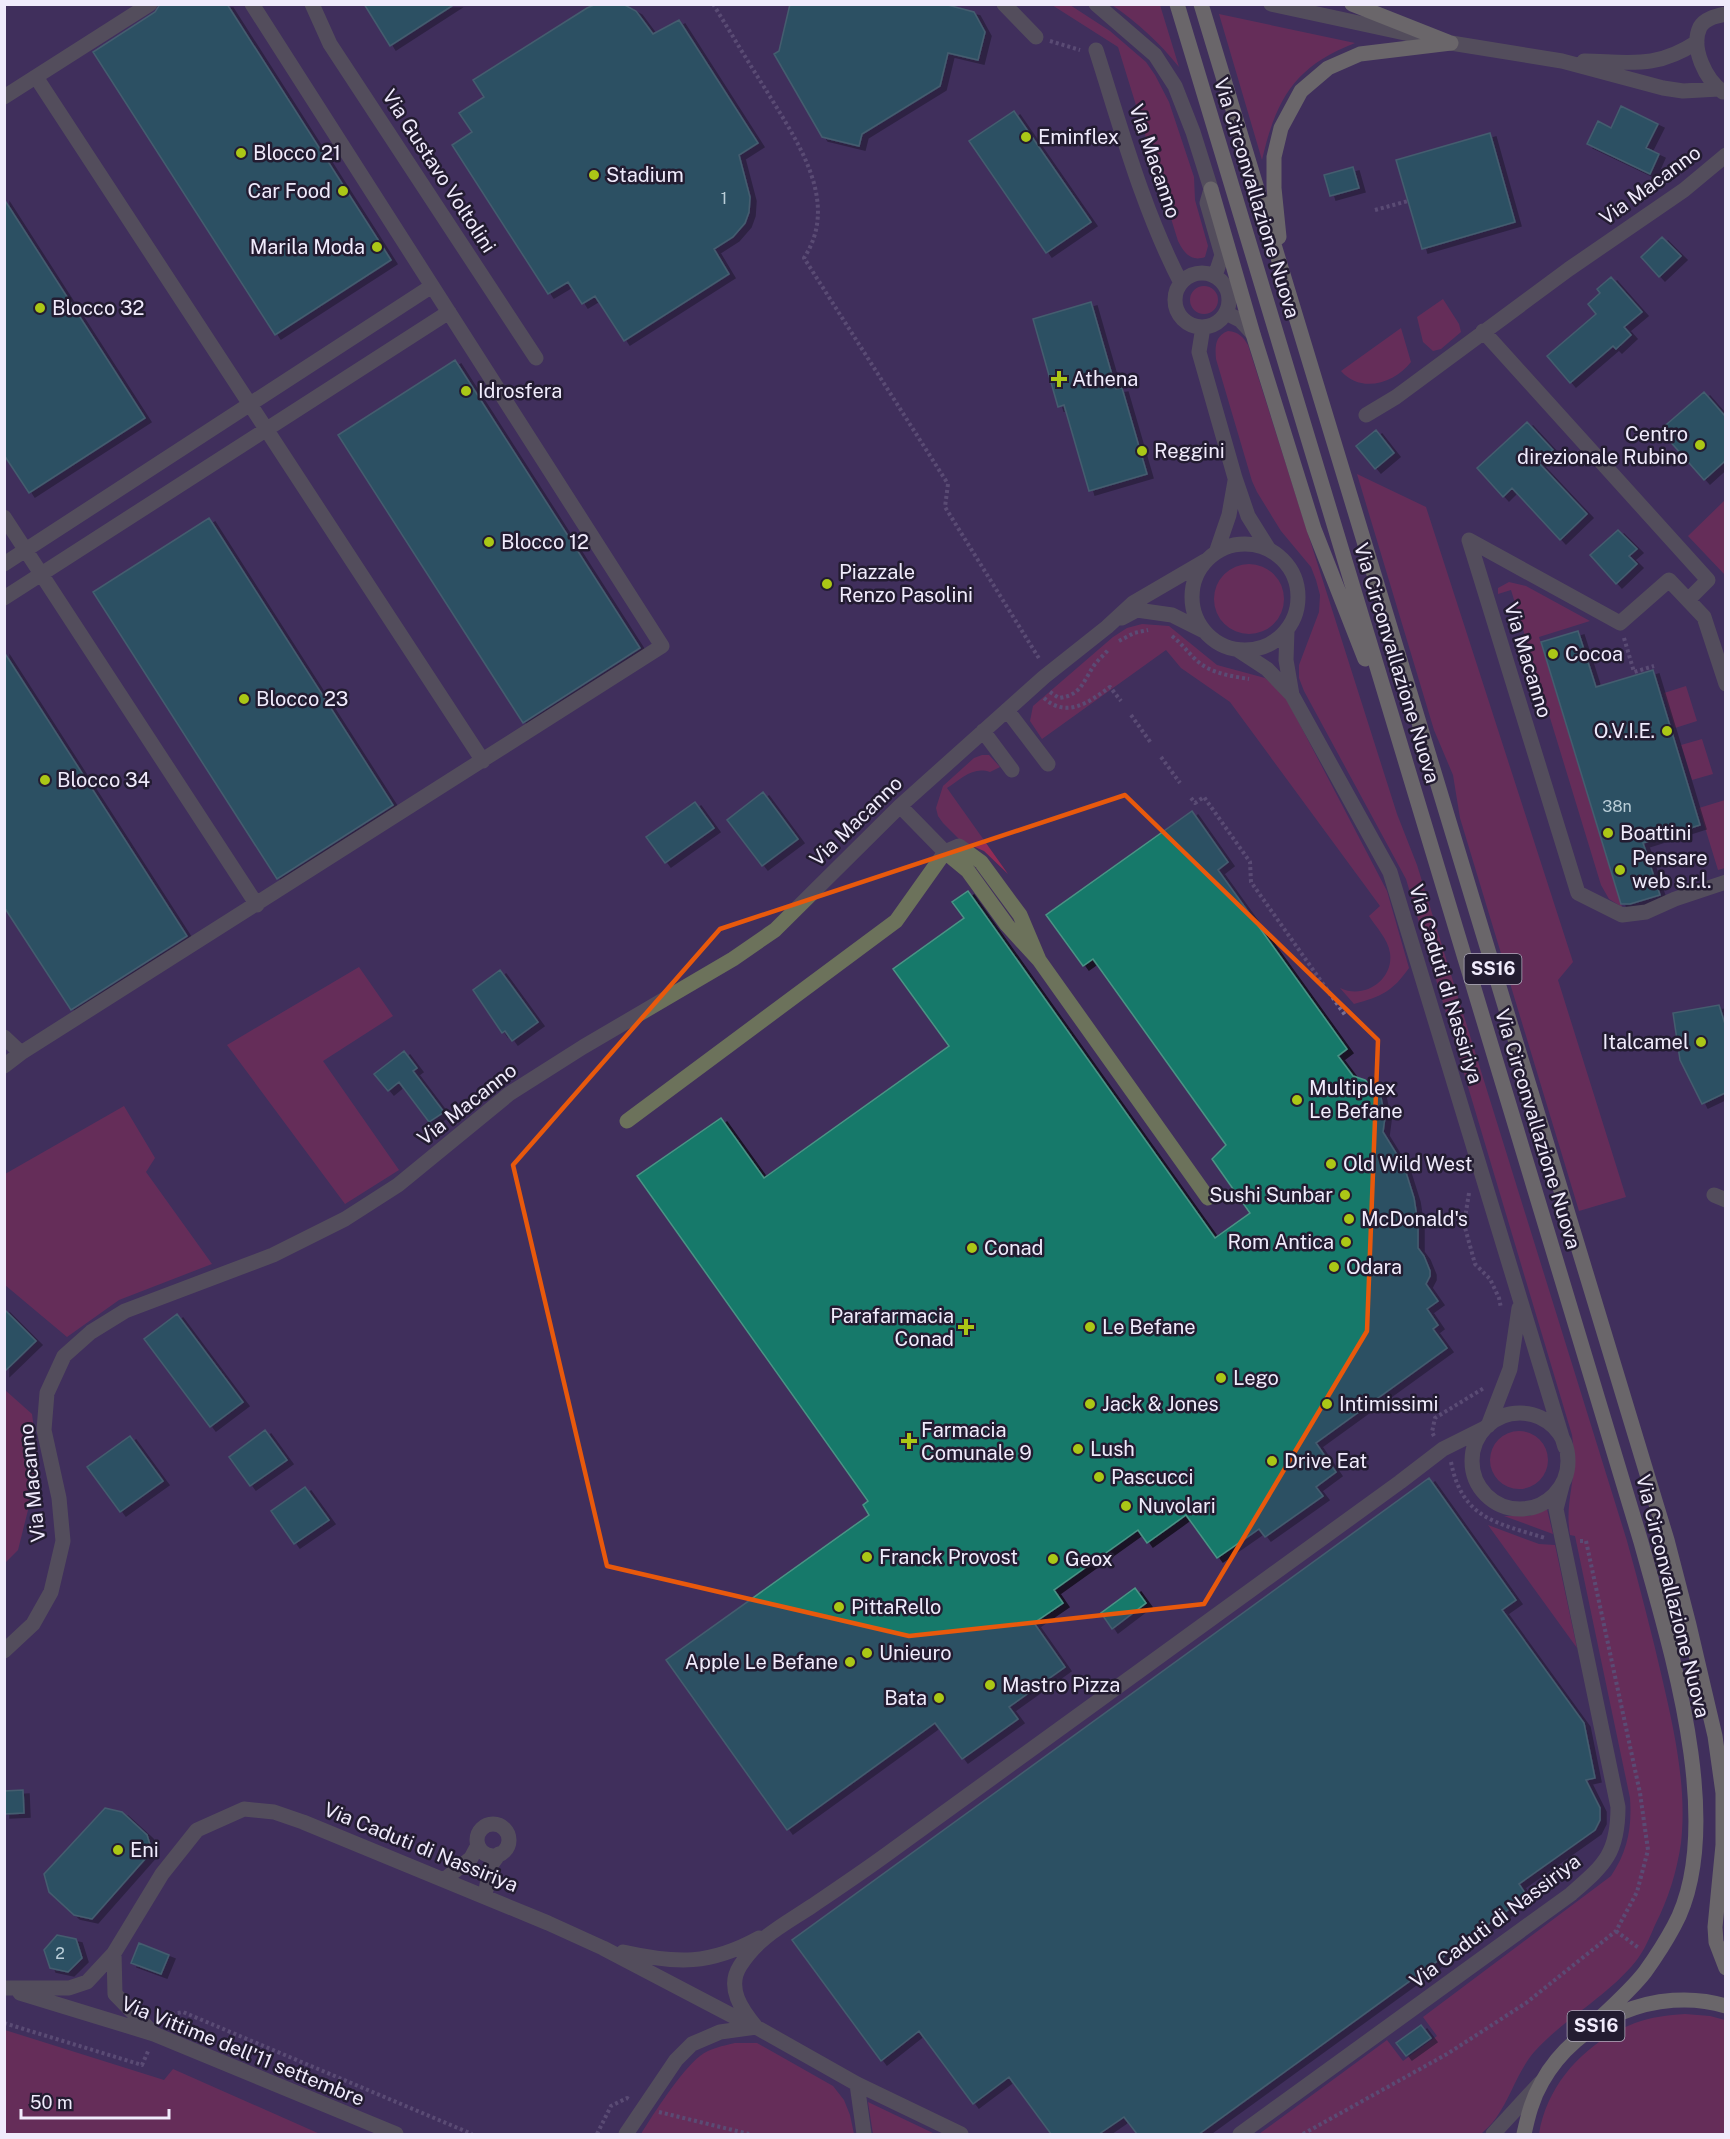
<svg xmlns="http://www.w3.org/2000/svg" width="1730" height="2139" font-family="'Public Sans',sans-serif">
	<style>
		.green { fill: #922c56 }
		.building { fill: #17796a; stroke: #4b9486; stroke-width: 1.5; filter: url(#shadow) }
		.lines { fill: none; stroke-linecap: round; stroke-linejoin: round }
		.path { stroke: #7b6e91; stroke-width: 4; stroke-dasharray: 3 3; stroke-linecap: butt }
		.minor { stroke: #6c725b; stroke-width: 15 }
		.major { stroke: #9da97a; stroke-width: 15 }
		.marked { fill: none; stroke: #e8590c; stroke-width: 4.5; stroke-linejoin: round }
		.poi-dot { fill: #abc716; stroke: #231c31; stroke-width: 2 }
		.labels { text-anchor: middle; stroke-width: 5; stroke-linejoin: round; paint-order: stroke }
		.number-label { font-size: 16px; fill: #baced8 }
		.shield { fill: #231c31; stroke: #b2adbf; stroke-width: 1.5 }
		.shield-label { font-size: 18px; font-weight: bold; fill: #f0ebfc }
		.poi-label { font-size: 20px; fill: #f0ebfc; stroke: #231c31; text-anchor: start }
		.street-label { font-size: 20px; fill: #f0ebfc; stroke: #231c31 }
	</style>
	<defs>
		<filter id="shadow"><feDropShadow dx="6" dy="4" stdDeviation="0" flood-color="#0009"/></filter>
	</defs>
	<rect width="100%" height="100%" fill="#402f5c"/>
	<path class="green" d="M1052,5h18l40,26 36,31 9,13 14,27 25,75 1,23 13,46 -3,11c-14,5 -21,-4 -27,-16l-60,-194z
		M1112,5h48l19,62c-20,-25 -41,-44 -67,-62z
		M1219,14l136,29c-60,23 -79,56 -93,117z
		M1190 300a14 14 0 1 1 28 0a14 14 0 1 1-28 0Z
		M1443,299l16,25 2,8 -20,17 -8,2 -10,-9 -6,-25z
		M1401,328l10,34c-16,21 -50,32 -70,9z
		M1228,331c11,1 15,6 20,14l149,469 20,51 210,676c13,47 25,93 36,141 12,52 24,107 18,161 -4,28 -13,57 -26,82 -5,12 -11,26 -19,36 -29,36 -70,56 -101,90 -17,19 -24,46 -39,67 -4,6 -10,11 -15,16h-222l128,-94 16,21 34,-25 -14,-19 188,-141c17,-25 21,-49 19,-78l-55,-262 -5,-1c-5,-29 4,-49 4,-76 0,-8 -1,-16 -2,-24l-166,-556 -102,-188 -5,-13v-13l20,-53 1,-17 -4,-15 -5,-13 -30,-36 -24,-39 -5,-11 -36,-122c-1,-13 -1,-23 12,-28z
		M1357,474l69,33 147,455 -15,18 68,217 -47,14 -119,-393 -7,-43 -19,-45z
		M1725,500v75l-37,-39z
		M1214 599a35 35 0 1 1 70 0a35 35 0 1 1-70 0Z
		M1509,582l17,4 64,35 -51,16 83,270 -13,-8 -8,-14 -90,-295 -13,4v-6z
		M1142,624l27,2 48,39 48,13 19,16 103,197 22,77c-17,24 -27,28 -55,36l-14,-16c24,12 54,-8 50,-35 -2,-14 -14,-26 -21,-37l11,-10 -150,-204 -49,-34 -15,-18 -124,89 -12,-18 3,-15 80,-69 14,-9z
		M1686,686l11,35 -22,7 -11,-35z
		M1702,739l11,35 -21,6 -11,-35z
		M982,755h7l11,12 -10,5c-17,-6 -29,7 -43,16l61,86 -24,-23 -23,-10 -18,-18 -5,-7 -2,-8 7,-22 31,-28z
		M1725,800v68l-7,2 -19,-62z
		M359,967l34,49 -70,45 76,109 -54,34 -118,-159z
		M124,1106l31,52 -9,14 66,92 -93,36 -52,37 -62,-52v-111z
		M5,1390l27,24 7,52 -21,84 -13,13z
		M1490 1460a29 29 0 1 1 58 0a29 29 0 1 1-58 0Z
		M1547,1509l6,25 -49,-18h25z
		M1488,1525l51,19 16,1 22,103z
		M1685,2014l25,2 15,4v114h-186c8,-51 48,-93 96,-111 16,-6 33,-8 50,-9z
		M5,2030l159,50 9,-11 147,65h-315z
		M735,2043h22l76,43 11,14 6,15 4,19h-213c13,-21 40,-63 59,-78 10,-8 23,-10 35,-13z
		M868,2102l67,32h-62z"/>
	<path class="building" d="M160,4h67l164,256 -116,75 -182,-283 62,-40z
		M364,4h91l-65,42z
		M596,4h27l13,7 17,23 26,-14 79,123 -19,12 11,42 -1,15 -4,11 -12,14 -19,12 15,25 -105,67 -29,-45 -13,8 -14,-22 -20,12 -96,-149 20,-13 -13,-19 25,-16 -11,-17 114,-72z
		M790,4h154l30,8 11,20 -7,28 -30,-7 -8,33 -78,48 -3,12 -37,-9 -48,-83 5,-3z
		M1621,106l37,18 -12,24 13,6 -9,20 -63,-30 11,-23 13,7z
		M1014,111l77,111 -45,31 -77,-112z
		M1490,133l25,89 -93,27 -26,-89z
		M1353,167l6,21 -29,8 -6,-21z
		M4,199l141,219 -116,75 -25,-38z
		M1662,237l19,19 -22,21 -18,-20z
		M1611,277l31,35 -18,15 7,8 -15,14 -3,-3 -43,37 -23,-27 49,-42 -8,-10 12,-11 -3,-4z
		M1091,302l25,87 6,-1 25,86 -58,17 -25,-86 -6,2 -25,-88z
		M455,360l185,288 -117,75 -185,-288z
		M1704,392l21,24v45l-21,19 -44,-50z
		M1527,422l26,28 -14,13 48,51 -27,26 -48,-52 -9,9 -26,-29z
		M1376,430l18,23 -19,16 -19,-23z
		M209,518l184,287 -116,74 -184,-287z
		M1618,530l19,19 -8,7 8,8 -21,20 -26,-29z
		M1578,631l18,56 57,-17 47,155 -57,18 17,52 -30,9h-9l-80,-262z
		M4,652l183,284 -116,74 -67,-103z
		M763,792l35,47 -36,27 -35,-46z
		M695,802l19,26 -49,35 -19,-26z
		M1192,811l36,51 -10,8 129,179 -9,7 15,20 12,4 15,13 5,24 -2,15 21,34 10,32 4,26v24l6,8 6,15v5l-4,8 12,17 -11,8 11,16 -5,4 14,19 -131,95 20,29 -20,15 7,9 -58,41 -6,-8 -42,29 -31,-43 -39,28 -9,-13 -84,60 9,13 -29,20 31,44 -56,40 9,12 -56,40 -27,-36 -148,107 -121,-170 203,-145 -6,-10 5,-4 -231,-325 84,-58 43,60 185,-132 -56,-77 71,-51 -12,-16 16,-11 247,347 35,-25 -38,-54 14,-14 -133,-186 -10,7 -37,-51z
		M500,970l38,52 -26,19 -7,-10 -3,2 -29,-43z
		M1719,1005l6,19v69l-23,11 -22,-44 -7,-47z
		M404,1051l13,17 -4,3 31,41 -15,10 -30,-40 -11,9 -14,-17z
		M4,1309l32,32 -32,31z
		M177,1314l66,88 -33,25 -66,-88z
		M265,1430l22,30 -37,26 -21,-29z
		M130,1436l33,45 -43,31 -33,-45z
		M1429,1478l87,122 -14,10 82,113 11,55 -9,2 14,28v12l-5,10 -76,54 8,12 -328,238h-62l-13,-17 -25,17h-48l-42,-57 -36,27 -54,-73 -38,30 -89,-121z
		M305,1487l24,33 -35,24 -23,-33z
		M1135,1588l11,15 -34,26 -11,-16z
		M23,1790l1,23 -20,1v-23z
		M105,1808l17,4 25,23 5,16 -60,68 -18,-4 -25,-23 -5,-18z
		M57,1935l19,4 6,19 -14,14 -18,-4 -6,-18z
		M139,1943l30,12 -8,19 -30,-11z
		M1421,2025l10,13 -25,18 -10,-13z"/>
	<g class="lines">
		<path class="path" d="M713,4c18,29 35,58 53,86 30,50 75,111 38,168l144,226 -3,23 95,153
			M1050,41l30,9
			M1375,210l33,-9
			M1172,636c9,7 15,15 23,23 14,14 35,17 54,20
			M1624,638l10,34 20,-6
			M1119,641l15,-8 14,-3
			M1050,692l9,6c23,-3 24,-17 36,-34 4,-5 9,-9 13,-14
			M1044,698c23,21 45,4 66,-11l11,14
			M1131,715l20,28
			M1161,757l19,26
			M1191,798l4,5 9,-6 46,65 1,20 94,133
			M1469,1193l-5,31 11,40 15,15 9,19 2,10
			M1434,1436l-2,-4 3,-14 49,-30
			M1451,1462c11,57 46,61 94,76
			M1616,1931l24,18
			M160,2016l23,-4 289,122
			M4,2023l138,42 7,-16
			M659,2112l90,22
			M597,2134l14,-28 16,-8 3,2
			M1303,2134l144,-80 79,-51 90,-72 21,-39 11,-42 -8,-57 -54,-252h-7"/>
		<path class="minor" d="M312,4l18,40 206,314
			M1004,4l32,33
			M1096,4l59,51 20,31 18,46 18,57 -4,14 15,52 -7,21
			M1271,4l180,39 111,18 101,27 20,3 36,-2
			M1096,50c25,78 47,160 85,233
			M1584,61c47,1 72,8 113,-19
			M36,77l447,684
			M1723,92c-17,-12 -33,-44 -23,-65 5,-9 17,-11 26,-13
			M4,97l146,-93
			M1175 300a27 27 0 1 1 54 0a27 27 0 1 1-54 0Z
			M1226,313l14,7 13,14
			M1203,327l-4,25 36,126 13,38 20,32
			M1483,331l225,249 -20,20
			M1366,415l30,-18 173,-128 115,-79 42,-35
			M4,517l253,388
			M1192 597a53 53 0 1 1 106 0a53 53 0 1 1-106 0Z
			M1217,550l12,-35 6,-34
			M4,564l428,-278
			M4,598l445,-286
			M1122,618l15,-8 35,5 32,16
			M1287,630l-1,30 6,35
			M1238,650l29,19 25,26 98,177 175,575
			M1726,684l-22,-67 -35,-37 -49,43 -151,-83 109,353 44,22 24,-3 29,-13 51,-17
			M1007,710l41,54
			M983,731l29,39
			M900,806l45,46 23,19 39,54 32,35 169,238
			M4,1037l17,16
			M4,1066l17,-13 641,-407 -410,-642
			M627,1121l269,-200 49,-69 14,-6 22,16 39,53 19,45
			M1714,1195l12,5
			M1472 1461a48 48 0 1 1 96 0a48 48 0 1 1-96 0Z
			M1488,1426l22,-57 9,-61
			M4,1651l29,-27 18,-32 12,-51 -4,-43 -15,-68 3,-37 17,-37 27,-24 34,-21 148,-56 72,-36 53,-34 111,-91 74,-47 150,-88 42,-29 125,-124 144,-129 63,-50 26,-24 72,-42
			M477 1840a16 16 0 1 1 32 0a16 16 0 1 1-32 0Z
			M445,1879l26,-21 7,-13
			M485,1895l6,-30 8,-11
			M623,1952c54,12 87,13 136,-14
			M114,1953l1,41 37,38
			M4,1988h65l18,-6 27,-29 48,-79 35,-44 47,-21 30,3 29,10 245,101 55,25 147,77
			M20,1993l134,41 242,100
			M756,2027c-14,-17 -30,-39 -16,-61 18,-29 45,-42 72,-60 28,-19 55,-37 82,-57 169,-122 337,-245 506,-367l43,-33 42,-21
			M857,2084l7,50
			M626,2134l50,-74 16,-16 28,-12 36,-5 101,57 104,50
			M1240,2134l331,-240c33,-29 47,-40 47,-87l-62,-298 7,-27
			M1493,2134l47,-51"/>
		<path class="major" d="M1177,4l464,1538c28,102 87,285 33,384 -8,15 -19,32 -29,46 -17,22 -45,45 -65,65
			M1201,4l466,1536 22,85 26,111 8,57v52l-8,82 1,15 10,26
			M1352,4l96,38
			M1211,189l42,145 61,195 51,130
			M1279,237l-5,-49v-31l7,-29 20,-37 27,-23 32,-14 91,-11
			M1524,2134c4,-18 8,-35 18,-52 34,-62 115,-97 184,-76"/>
	</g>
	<path d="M0 0H1730V2139H0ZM1125,795l253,245 -11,291 -163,273 -295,32 -302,-70 -94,-401 207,-236z" fill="#402f5c" fill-opacity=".55" fill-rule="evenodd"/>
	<path class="marked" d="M1125,795l253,245 -11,291 -163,273 -295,32 -302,-70 -94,-401 207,-236z"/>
	<g class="poi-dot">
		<circle cx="1026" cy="137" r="6"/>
		<circle cx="241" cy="153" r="6"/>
		<circle cx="594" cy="175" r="6"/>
		<circle cx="343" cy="191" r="6"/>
		<circle cx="377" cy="247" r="6"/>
		<circle cx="40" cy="308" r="6"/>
		<path d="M1056 370h6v6h6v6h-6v6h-6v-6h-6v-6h6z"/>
		<circle cx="466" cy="391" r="6"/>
		<circle cx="1700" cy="445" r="6"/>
		<circle cx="1142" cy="451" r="6"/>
		<circle cx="489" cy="542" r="6"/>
		<circle cx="827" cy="584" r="6"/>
		<circle cx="1553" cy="654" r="6"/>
		<circle cx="244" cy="699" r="6"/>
		<circle cx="1667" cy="731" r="6"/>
		<circle cx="45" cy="780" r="6"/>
		<circle cx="1608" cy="833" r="6"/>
		<circle cx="1620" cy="870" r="6"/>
		<circle cx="1701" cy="1042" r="6"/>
		<circle cx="1297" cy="1100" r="6"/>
		<circle cx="1331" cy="1164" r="6"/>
		<circle cx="1345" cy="1195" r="6"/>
		<circle cx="1349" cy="1219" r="6"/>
		<circle cx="1346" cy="1242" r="6"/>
		<circle cx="972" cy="1248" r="6"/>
		<circle cx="1334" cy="1267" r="6"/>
		<path d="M963 1318h6v6h6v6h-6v6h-6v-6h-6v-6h6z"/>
		<circle cx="1090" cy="1327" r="6"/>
		<circle cx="1221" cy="1378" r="6"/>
		<circle cx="1090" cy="1404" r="6"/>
		<circle cx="1327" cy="1404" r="6"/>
		<path d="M906 1432h6v6h6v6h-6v6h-6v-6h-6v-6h6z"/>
		<circle cx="1078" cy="1449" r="6"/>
		<circle cx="1272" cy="1461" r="6"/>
		<circle cx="1099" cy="1477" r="6"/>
		<circle cx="1126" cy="1506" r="6"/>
		<circle cx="867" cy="1557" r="6"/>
		<circle cx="1053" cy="1559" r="6"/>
		<circle cx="839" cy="1607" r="6"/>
		<circle cx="867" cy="1653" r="6"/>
		<circle cx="850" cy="1662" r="6"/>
		<circle cx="990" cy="1685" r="6"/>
		<circle cx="939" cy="1698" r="6"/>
		<circle cx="118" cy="1850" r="6"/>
	</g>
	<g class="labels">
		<g class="number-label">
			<text x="724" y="204">1</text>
			<text x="1617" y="812">38n</text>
			<text x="60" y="1959">2</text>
		</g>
		<g class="shield">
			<rect x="1464.5" y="954" width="57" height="30" rx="4.5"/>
			<rect x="1567.5" y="2011" width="57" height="30" rx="4.5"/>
		</g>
		<g class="shield-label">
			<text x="1493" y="975">SS16</text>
			<text x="1596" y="2032">SS16</text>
		</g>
		<g class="poi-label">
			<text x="1038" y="144">Eminflex</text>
			<text x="253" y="160">Blocco 21</text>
			<text x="606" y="182">Stadium</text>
			<text x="331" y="198" text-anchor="end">Car Food</text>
			<text x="365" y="254" text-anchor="end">Marila Moda</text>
			<text x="52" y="315">Blocco 32</text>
			<text x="1072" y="386">Athena</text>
			<text x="478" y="398">Idrosfera</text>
			<text x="1688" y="441" text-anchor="end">Centro<tspan x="1688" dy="23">direzionale Rubino</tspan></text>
			<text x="1154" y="458">Reggini</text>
			<text x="501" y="549">Blocco 12</text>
			<text x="839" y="579">Piazzale<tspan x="839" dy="23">Renzo Pasolini</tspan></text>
			<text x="1565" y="661">Cocoa</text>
			<text x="256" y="706">Blocco 23</text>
			<text x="1655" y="738" text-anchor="end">O.V.I.E.</text>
			<text x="57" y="787">Blocco 34</text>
			<text x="1620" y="840">Boattini</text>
			<text x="1632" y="865">Pensare<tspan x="1632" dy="23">web s.r.l.</tspan></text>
			<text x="1689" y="1049" text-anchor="end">Italcamel</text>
			<text x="1309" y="1095">Multiplex<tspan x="1309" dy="23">Le Befane</tspan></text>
			<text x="1343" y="1171">Old Wild West</text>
			<text x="1333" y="1202" text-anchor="end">Sushi Sunbar</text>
			<text x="1361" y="1226">McDonald's</text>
			<text x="1334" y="1249" text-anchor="end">Rom Antica</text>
			<text x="984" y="1255">Conad</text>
			<text x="1346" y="1274">Odara</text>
			<text x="954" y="1323" text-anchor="end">Parafarmacia<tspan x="954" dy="23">Conad</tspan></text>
			<text x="1102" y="1334">Le Befane</text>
			<text x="1233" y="1385">Lego</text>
			<text x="1102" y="1411">Jack &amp; Jones</text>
			<text x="1339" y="1411">Intimissimi</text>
			<text x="921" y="1437">Farmacia<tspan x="921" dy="23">Comunale 9</tspan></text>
			<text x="1090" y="1456">Lush</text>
			<text x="1284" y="1468">Drive Eat</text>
			<text x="1111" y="1484">Pascucci</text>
			<text x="1138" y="1513">Nuvolari</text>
			<text x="879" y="1564">Franck Provost</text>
			<text x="1065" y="1566">Geox</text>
			<text x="851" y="1614">PittaRello</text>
			<text x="879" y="1660">Unieuro</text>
			<text x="838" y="1669" text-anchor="end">Apple Le Befane</text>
			<text x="1002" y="1692">Mastro Pizza</text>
			<text x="927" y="1705" text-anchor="end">Bata</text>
			<text x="130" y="1857">Eni</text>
		</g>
		<g class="street-label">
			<text transform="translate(1155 161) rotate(71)" y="7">Via Macanno</text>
			<text transform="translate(439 171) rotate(57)" y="7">Via Gustavo Voltolini</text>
			<text transform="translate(1650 185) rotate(-36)" y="7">Via Macanno</text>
			<text transform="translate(1257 198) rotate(73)" y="7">Via Circonvallazione Nuova</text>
			<text transform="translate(1528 660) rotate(73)" y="7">Via Macanno</text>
			<text transform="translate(1397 663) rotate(73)" y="7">Via Circonvallazione Nuova</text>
			<text transform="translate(856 821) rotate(-44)" y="7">Via Macanno</text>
			<text transform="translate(1446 984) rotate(73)" y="7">Via Caduti di Nassiriya</text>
			<text transform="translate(467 1104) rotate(-38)" y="7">Via Macanno</text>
			<text transform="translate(1538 1129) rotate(73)" y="7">Via Circonvallazione Nuova</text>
			<text transform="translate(32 1483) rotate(-96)" y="7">Via Macanno</text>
			<text transform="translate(1673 1596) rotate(76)" y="7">Via Circonvallazione Nuova</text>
			<text transform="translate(421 1847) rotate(22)" y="7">Via Caduti di Nassiriya</text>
			<text transform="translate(1495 1921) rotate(-37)" y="7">Via Caduti di Nassiriya</text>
			<text transform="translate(243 2051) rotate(22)" y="7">Via Vittime dell'11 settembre</text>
		</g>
	</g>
	<rect width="1730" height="2139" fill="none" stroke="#f0ebfc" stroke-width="12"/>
	<path d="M21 2109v9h148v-9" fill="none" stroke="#f0ebfc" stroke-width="3"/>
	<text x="30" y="2109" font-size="18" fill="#f0ebfc" stroke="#231c31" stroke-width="4.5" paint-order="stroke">50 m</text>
</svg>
